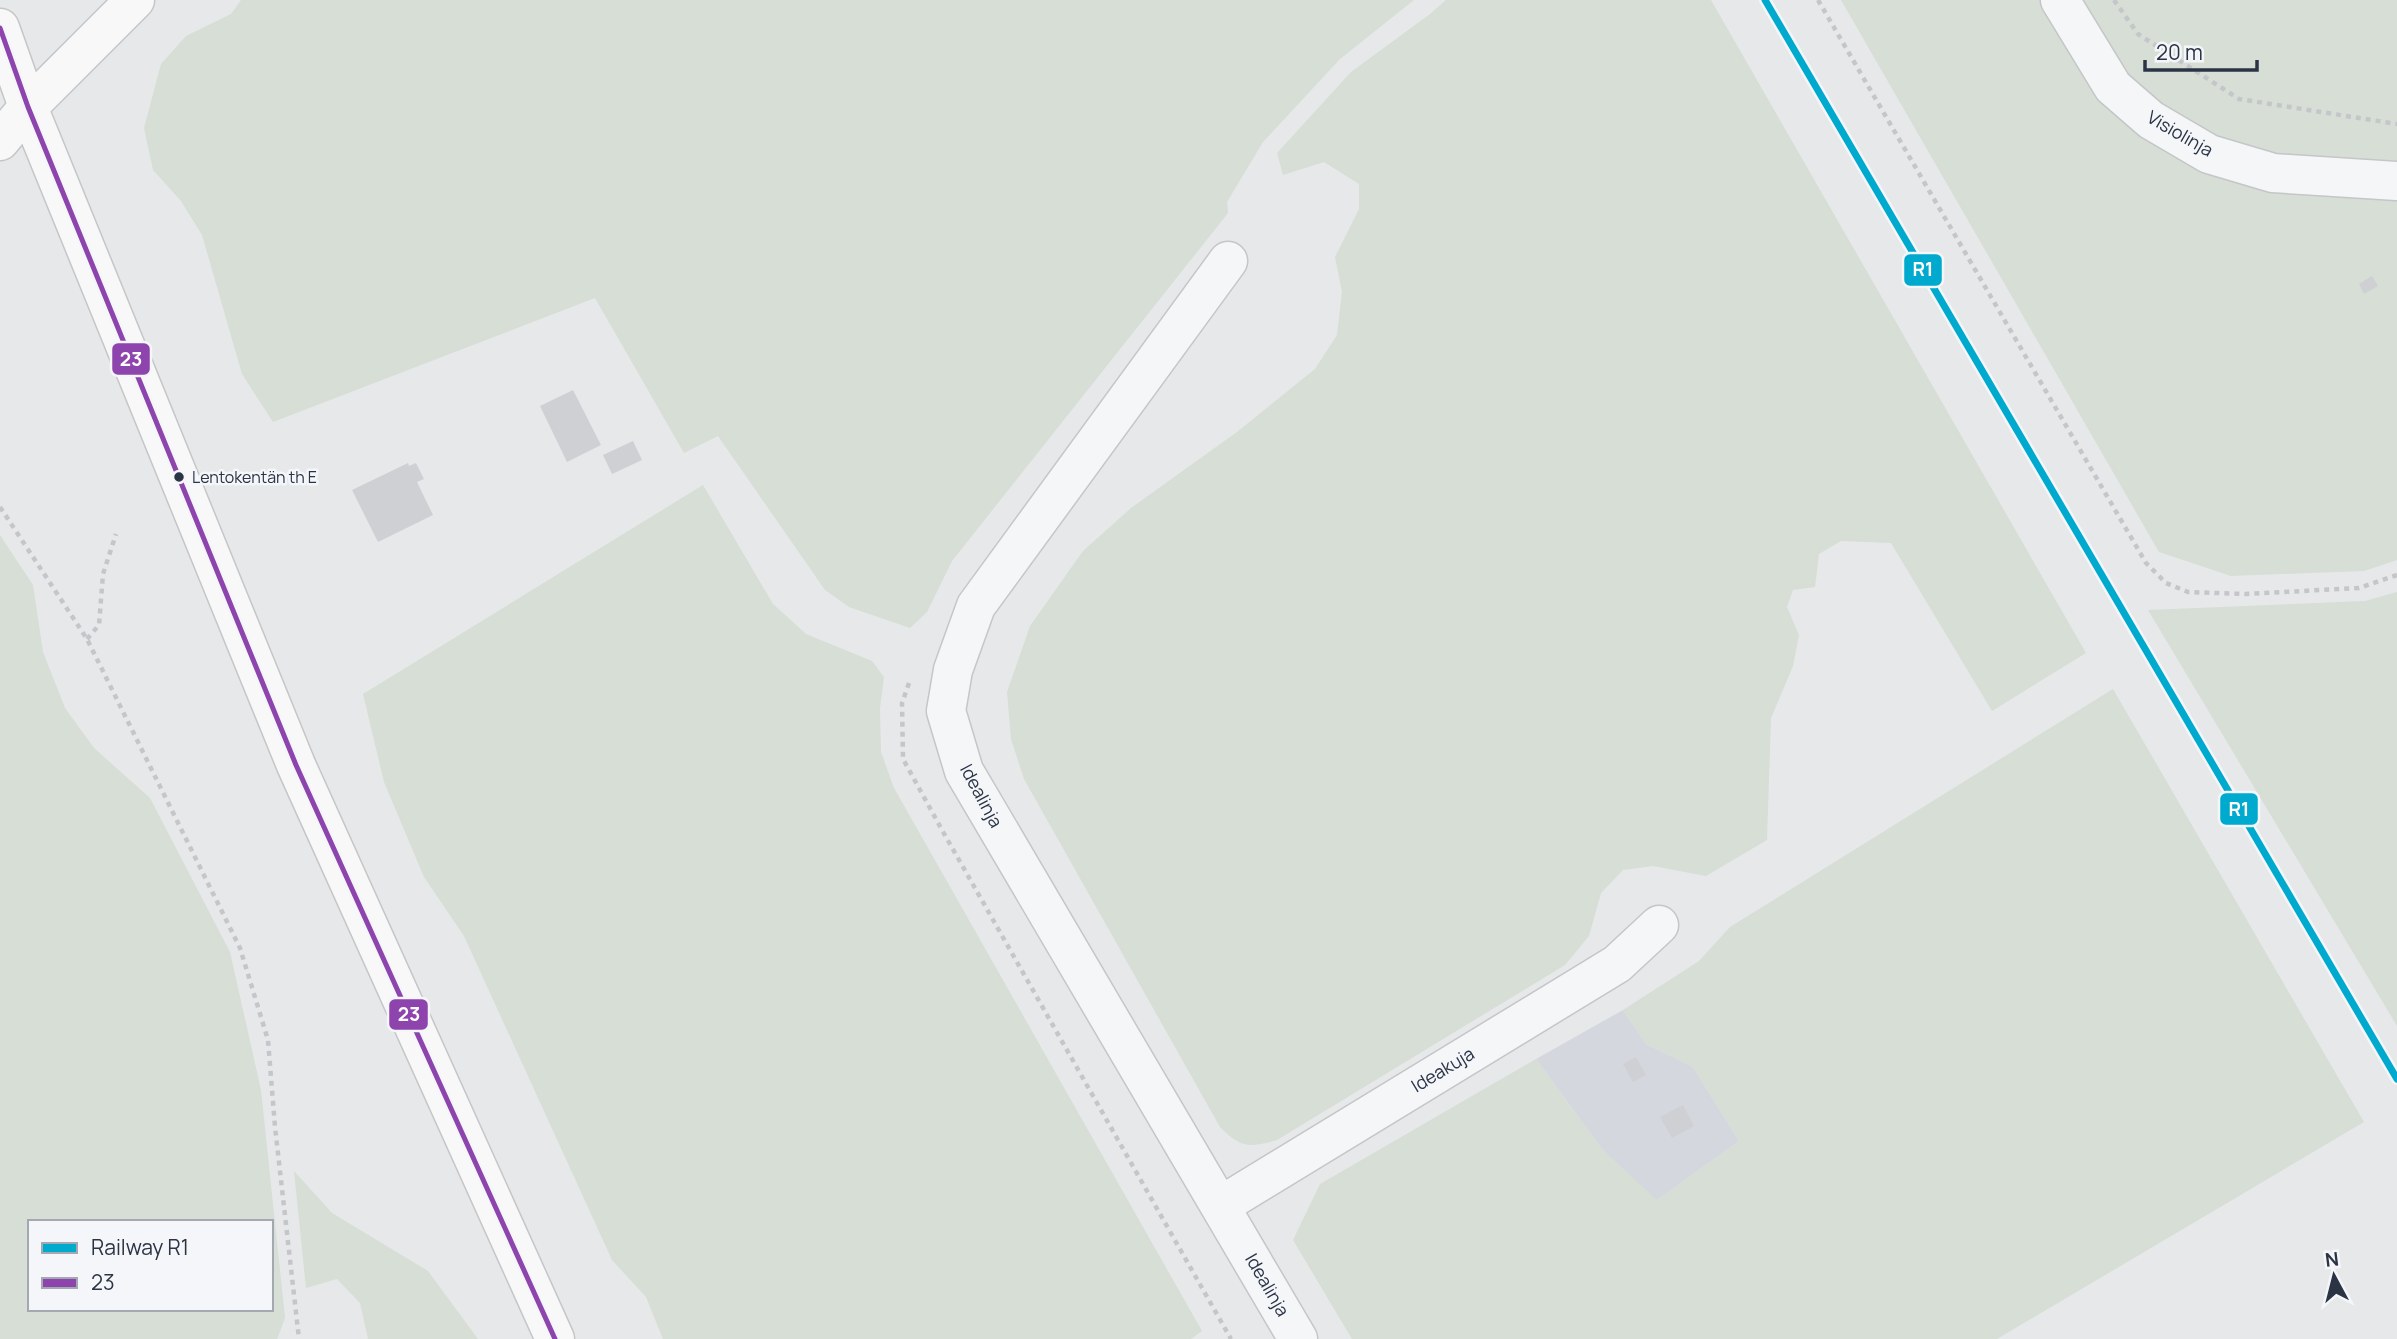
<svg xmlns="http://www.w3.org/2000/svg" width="2397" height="1339" font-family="Manrope,sans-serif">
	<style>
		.built { fill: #d4d7dd }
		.green { fill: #d6ded6; fill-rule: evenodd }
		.building { fill: #ced0d3 }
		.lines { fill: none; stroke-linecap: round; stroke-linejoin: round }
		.minor-casing { stroke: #c4c6c8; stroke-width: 41 }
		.secondary-casing { stroke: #c4c6c8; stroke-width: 41 }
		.path { stroke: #c5c6ca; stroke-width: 4.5; stroke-dasharray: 5 5; stroke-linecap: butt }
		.minor { stroke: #f5f6f7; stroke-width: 38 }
		.secondary { stroke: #f8f8f8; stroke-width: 38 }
		.bus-1-casing { stroke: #f4f6f9; stroke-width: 10 }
		.bus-1 { stroke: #8e44ad; stroke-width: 5 }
		.rail-1-casing { stroke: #f4f6f9; stroke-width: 12 }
		.rail-1 { stroke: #00a9ce; stroke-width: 7 }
		.bus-dot { fill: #2b3445; stroke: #f4f6f9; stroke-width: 2.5 }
		.labels { text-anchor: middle; stroke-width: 5; stroke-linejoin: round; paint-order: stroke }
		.bus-label { font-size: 16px; fill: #2b3445; stroke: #f4f6f9; text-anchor: start }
		.street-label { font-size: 18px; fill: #2b3445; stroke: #f4f6f9 }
		.line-badge { stroke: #f4f6f9; stroke-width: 2.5 }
		.badge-label { font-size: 19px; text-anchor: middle; font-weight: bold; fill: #fff }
	</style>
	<rect width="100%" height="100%" fill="#e6e8ea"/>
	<path class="built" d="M1623,1010l23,34 47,23 46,74 -83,60 -54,-52 -66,-90z"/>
	<path class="green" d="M241,0h1173l-74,59 -77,83 -36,60 1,11 -276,348 -25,51 -17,16 -61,-21 -24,-17 -107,-154 -34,17 -89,-155 -322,124 -31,-48 -40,-139 -21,-34 -28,-31 -9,-42 17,-64 25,-28 45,-22z
		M1446,0h265l375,653 -94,58 -101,-168 -50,-2 -22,13 -4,33 -22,3 -6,17 12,28 -6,31 -22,52 -4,122 -61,36 -53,-10 -30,4 -22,23 -12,43 -24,29 -288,175c-28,8 -36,8 -57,-13l-196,-348 -13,-40 -4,-47 23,-66 53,-75 48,-43 106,-76 78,-63 22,-34 5,-43 -7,-35 24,-48v-25l-35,-22 -41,13 -6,-22 74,-81 79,-58z
		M1841,0h556v560l-33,11 -133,5 -72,-24z
		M703,485l70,119 33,30 66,27 12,16 -4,31 1,44 13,36 308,543 -11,8h-528l-17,-42 -34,-37 -148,-324 -40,-59 -40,-95 -21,-88z
		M0,535l33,50 10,67 22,56 29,40 56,50 80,154 31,138 24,228 -8,21h-277zM30,1222h241v87h-241z
		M2397,592v434l-249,-416 217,-9z
		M2113,689l251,433 -367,217h-645l-59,-99 27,-56 216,-125 66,90 55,51 82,-59 -46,-74 -47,-23 -23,-34 76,-49 31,-34z
		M294,1171l38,42 96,58 50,68h-110l-8,-36 -23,-24 -31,9z"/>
	<path class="building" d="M2372,276l6,10 -14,8 -5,-10z
		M573,390l28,55 -34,17 -27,-56z
		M633,441l9,19 -30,14 -9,-19z
		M408,463l1,3 7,-3 8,16 -7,3 16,33 -55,27 -26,-52z
		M1636,1057l10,18 -13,7 -10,-18z
		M1683,1105l11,21 -22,12 -12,-21z"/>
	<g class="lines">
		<defs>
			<path id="minor" d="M2060,0l53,87 38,33 58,34 64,19 124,8
				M1228,261l-252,345 -23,64 -7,41 18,60 334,568
				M1220,1206l397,-242 42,-39"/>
			<path id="secondary" d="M0,28l28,79 268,658 259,574
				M0,141l28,-34 107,-107"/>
		</defs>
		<use href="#minor" class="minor-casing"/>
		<use href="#secondary" class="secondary-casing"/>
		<path class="path" d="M1818,0l328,563 20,20 22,9 57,2 114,-6 38,-13
			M2114,0l24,34 101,65 158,25
			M0,507l87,132 153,309 28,92 7,87 24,212
			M87,639l12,-14 4,-51 13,-40
			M909,683l-7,20 1,56 39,71 289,509"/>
		<use href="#minor" class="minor"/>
		<use href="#secondary" class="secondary"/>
		<defs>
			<path id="bus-1" d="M0,28l28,79 268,658 259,574"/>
		</defs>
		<use href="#bus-1" class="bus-1-casing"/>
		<use href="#bus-1" class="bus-1"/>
		<defs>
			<path id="rail-1" d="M1765,0l632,1079"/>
		</defs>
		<use href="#rail-1" class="rail-1-casing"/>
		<use href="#rail-1" class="rail-1"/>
	</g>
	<circle class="bus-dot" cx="179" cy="477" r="6"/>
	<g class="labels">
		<g class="bus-label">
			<text x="192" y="483">Lentokentän th E</text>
		</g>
		<g class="street-label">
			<text transform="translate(2180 134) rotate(30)" y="6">Visiolinja</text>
			<text transform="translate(981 796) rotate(62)" y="6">Idealinja</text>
			<text transform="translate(1443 1070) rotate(-31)" y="6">Ideakuja</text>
			<text transform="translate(1267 1285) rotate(60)" y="6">Idealinja</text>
		</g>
	</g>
	<g class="line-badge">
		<rect x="1903" y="253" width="40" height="34" rx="7" fill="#00a9ce"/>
		<rect x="111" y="342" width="40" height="34" rx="7" fill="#8e44ad"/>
		<rect x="2219" y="792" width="40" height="34" rx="7" fill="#00a9ce"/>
		<rect x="388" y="998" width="41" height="33" rx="7" fill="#8e44ad"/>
	</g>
	<g class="badge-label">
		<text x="1923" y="276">R1</text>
		<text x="131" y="366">23</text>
		<text x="2239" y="816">R1</text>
		<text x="409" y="1021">23</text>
	</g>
	<rect x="28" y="1220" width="245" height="91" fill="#f4f6f9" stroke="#a4a8b1" stroke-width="2"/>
	<rect x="42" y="1243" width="35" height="10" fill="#00a9ce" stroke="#a4a8b1" stroke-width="2"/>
	<text x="91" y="1255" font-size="21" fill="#2b3445">Railway R1</text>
	<rect x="42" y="1278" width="35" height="10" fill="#8e44ad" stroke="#a4a8b1" stroke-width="2"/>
	<text x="91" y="1290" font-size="21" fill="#2b3445">23</text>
	<g transform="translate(2334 1276) rotate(353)" stroke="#f4f6f9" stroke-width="5" paint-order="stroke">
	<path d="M0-5L12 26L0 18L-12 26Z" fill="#2b3445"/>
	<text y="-10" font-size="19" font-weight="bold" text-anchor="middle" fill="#2b3445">N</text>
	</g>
	<path d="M2145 60v10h112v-10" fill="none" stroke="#2b3445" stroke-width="3.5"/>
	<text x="2156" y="60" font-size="21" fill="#2b3445" stroke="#f4f6f9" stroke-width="5" paint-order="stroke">20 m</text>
</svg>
